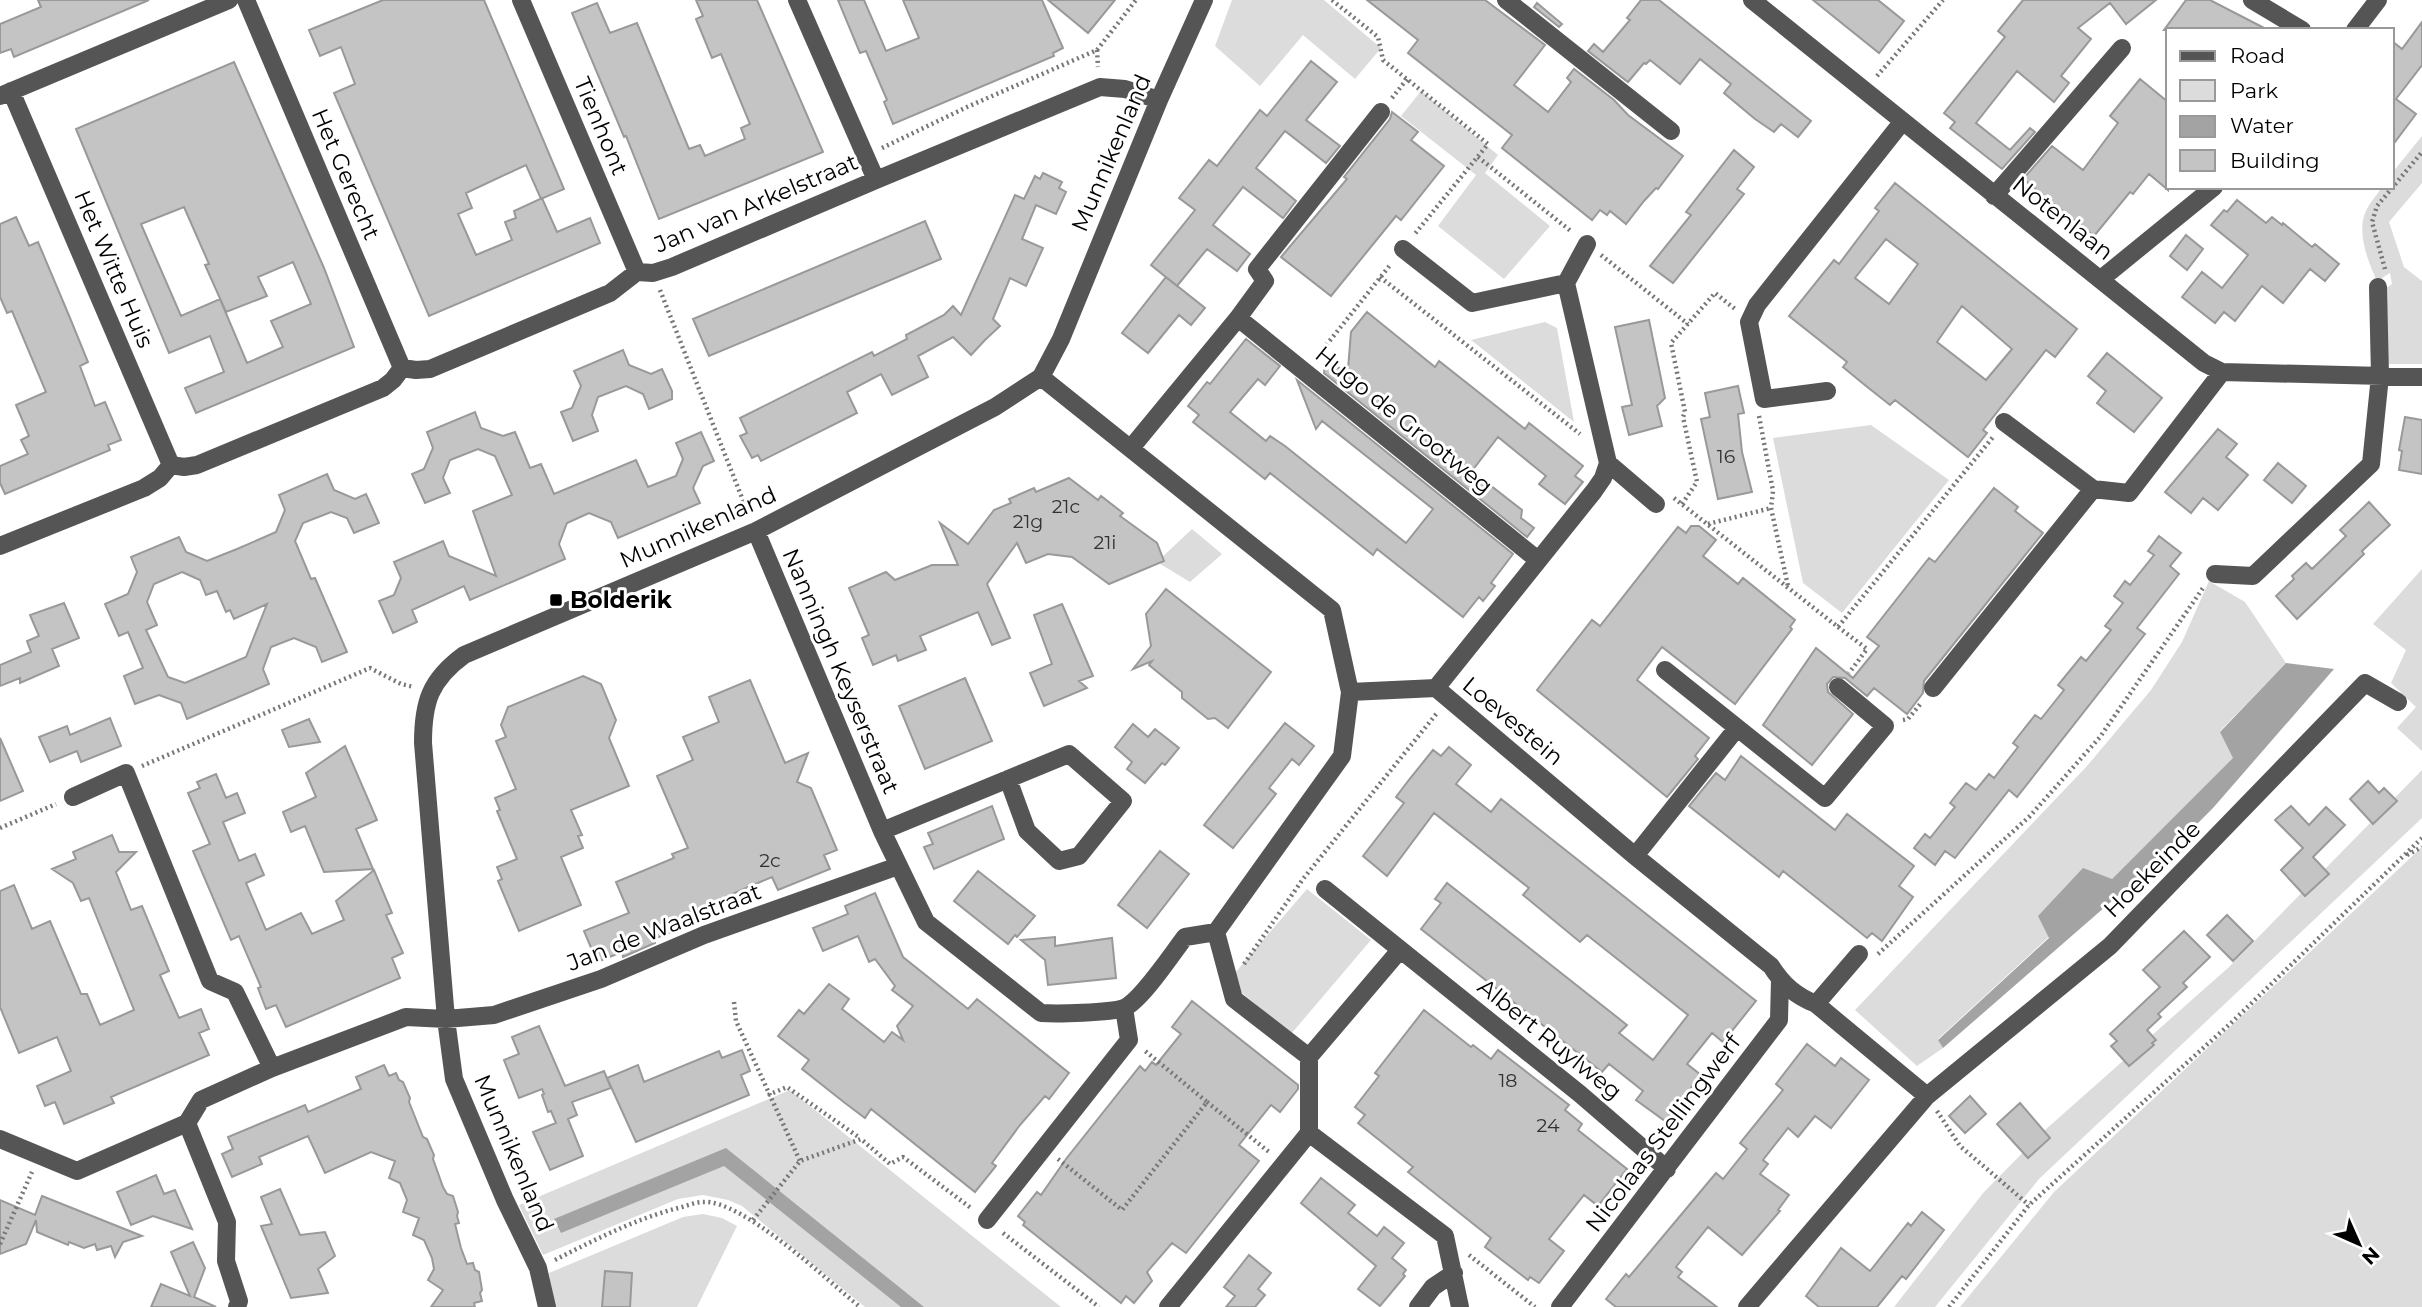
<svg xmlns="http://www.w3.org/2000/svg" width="2422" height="1307" font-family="Montserrat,sans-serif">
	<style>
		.green { fill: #dcdcdc }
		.water { fill: #a3a3a3 }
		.building { fill: #c4c4c4; stroke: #999; stroke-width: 2; fill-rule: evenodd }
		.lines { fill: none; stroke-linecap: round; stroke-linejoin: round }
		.path { stroke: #777; stroke-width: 4.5; stroke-dasharray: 2 3.5; stroke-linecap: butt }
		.minor { stroke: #555; stroke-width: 18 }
		.poi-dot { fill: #000; stroke: #fff; stroke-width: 2.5 }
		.labels { text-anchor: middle; stroke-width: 6; stroke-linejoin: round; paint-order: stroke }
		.number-label { font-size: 19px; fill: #313131 }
		.street-label { font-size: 23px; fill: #000; stroke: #fff }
		.poi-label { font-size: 23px; font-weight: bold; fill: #000; stroke: #fff; text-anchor: start }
	</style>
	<rect width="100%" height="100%" fill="#fff"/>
	<path class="green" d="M1232,0h92l57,48 -26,31 -52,-44 -43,51 -45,-40z
		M1421,91l77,64 -13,18 65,53 -46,53 -66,-53 38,-51 -75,-59z
		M2422,136v47l-33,39 15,45 18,14v83h-32l-9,5 1,-78 10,-7 -2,-11 -13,8c-9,-19 -21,-50 -11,-70 4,-9 11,-16 16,-24h10v-14z
		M1545,322l12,6 17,94 -103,-82z
		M1871,425l78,55 -107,133 -39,-30 -30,-145z
		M1192,529l30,25 -32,28 -33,-20z
		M2422,569v182l-25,-23 19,-21 -25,-24 15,-33 -33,-26z
		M2209,581l36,21 41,61 -66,68 14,27 -122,121 -174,160 5,9 -26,18 -62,-56 232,-244 64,-76 31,-48z
		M2422,770v48l-383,361 -104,128h-41l90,-115 61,-62 184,-163z
		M2422,847v460h-462l94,-115z
		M1307,889l64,51 -80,94 -50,-42 -7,-18z
		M790,1090l271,217h-196l-123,-101 -14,-6 -25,-5 -25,4 -135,56 -24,-50z
		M703,1214l19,4 15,8 -40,81h-143l-5,-34 134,-56z"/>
	<path class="water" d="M2286,663l48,6 -121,139 -38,38 -232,202 -5,-8 111,-102 -11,-22 45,-48 29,11 121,-121 -13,-26z
		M726,1148l198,159h-23l-177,-141 -163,67 -7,-14z"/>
	<path class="building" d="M38,0h111l-135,57 -3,-8 -11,4v-29l41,-17z
		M383,0h101l80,189 -23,10 -15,-34 -60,28 6,15 -14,6 18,41 36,-15 -7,-18 11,-4 -2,-7 28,-13 15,34 33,-14 10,25 -171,73 -95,-223 21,-9 -14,-37 -21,9 -11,-26z
		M696,0h61l66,152 -164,67 -33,-83 -2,1 -52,-124 25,-10 13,30 27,-10 52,126 11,-4 5,11 40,-17 -4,-11 9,-4 -29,-70 -9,4 -16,-39 7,-3z
		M838,0h26l22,51 33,-13 -16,-38h139l21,48 -10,5 1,3 -161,68 -9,-22 3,-2 -21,-49 -6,2z
		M1048,0h67l-27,33z
		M1367,0h118l60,45 -31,40 34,27 23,-30 -4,-4 7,-9 40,31 14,15 55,41 -25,33 -2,-1 -12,13 -18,23 -16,-13 -3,4 -7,-5 -8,10 -90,-72 10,-13 -104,-82 10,-13z
		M1641,0h18l152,121 -13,16 -17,-13 -7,8 -19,-13 -31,-26 7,-9 -31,-25 -20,25 -30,-24 -4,4 -2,-1 -16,19 -40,-31 6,-7 9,8 27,-32 -3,-2z
		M1813,0h65l26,21 -25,32z
		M2023,0h133l-30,24 -16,-21 -32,25 13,11 -30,37 8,7 -15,19 -37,-31 -41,52 34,27 20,-22 5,4 -33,37 -52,-41 5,-6 -11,-9 61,-76 -7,-6z
		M2186,0h24l58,30h-104z
		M1537,3l25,21 -3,3 -25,-20z
		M2422,22v43l-26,34 20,15 -24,32v-105l10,8z
		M1311,61l26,21 -31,38 34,26 -14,17 -41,-32 -29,37 40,33 -13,17 -40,-31 -30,38 37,29 -13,17 -30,-22 -30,37 -26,-21 44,-55 -16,-12 30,-38 8,6 43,-56 7,6z
		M234,62l90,206 30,79 -158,66 -11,-25 39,-16 -14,-36 -41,17 -93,-224zM184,207l25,57 -4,1 21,47 41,-16 -9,-19 35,-15 18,42 -40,17 12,26 -36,16 -27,-64 -39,17 -40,-92z
		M2140,79l28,23v88l-19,-16 -16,20 -3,-2 -36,44 -71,-57 29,-33 31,24 35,-47 -8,-7z
		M1392,112l26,20 -7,8 33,26 -43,54 -5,-4 -65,80 -50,-39 66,-78 -3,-2 46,-58z
		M1734,150l20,17 -17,22 7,5 -71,89 -23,-17 41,-51 -5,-3z
		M1043,173l19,9 -3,6 7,4 -10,22 -20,-9 -14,34 21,9 -17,38 -16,-8 -17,41 7,7 -15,14 -14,15 -18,-18 -35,19 10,21 -36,18 -11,-21 -34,18 10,21 -96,48 -3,-6 -6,3 -12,-22 7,-3 -7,-15 132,-66 2,4 33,-17 -1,-4 38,-20 9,-9 8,9 54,-120 9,4 11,-23 5,3z
		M1895,183l182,146 -22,28 -9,-7 -63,80 4,3 -19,24 -73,-57 -5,5 -24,-19 -23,-19 4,-5 -58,-46 45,-56 5,4 40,-53 -4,-3zM1886,239l32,25 -29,40 -34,-26zM1962,306l50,43 -26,31 -49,-38z
		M2237,200l29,23 6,-6 10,8 1,-2 29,24 3,-3 24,20 -14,17 -15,-12 -27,34 -21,-17 -27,35 -11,-9 -9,11 -33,-26 20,-25 20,16 26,-33 -37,-30 13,-15 3,2z
		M16,217l13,29 9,-4 32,76 18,44 -8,4 15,40 10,-4 16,38 -13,5 2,5 -105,44 -5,-11v-17l28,-12 -7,-14 8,-4 -13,-31 30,-13 -34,-81 -5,2 -7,-16v-73z
		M925,221l16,38 -232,97 -16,-37z
		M2186,235l17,14 -16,21 -17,-14z
		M1166,277l39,31 -14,17 -12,-10 -31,38 -26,-20z
		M1367,312l68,55 4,-6 86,68 4,-6 54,43 -8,10 8,6 -18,22 -26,-20 7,-8 -48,-39 -26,34 50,39 -1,8 13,10 -7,9 -203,-164 1,-7 23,3 3,-37z
		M1649,320l16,78 -8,8 5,20 -33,9 -7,-28 10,-2 -17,-78z
		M1246,339l34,27 -15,19 -7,-6 -28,33 36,29 4,-5 15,10 121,97 27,-34 -111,-88 -6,8 -19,-49 216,174 -22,29 4,3 -12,15 -4,-4 -16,20 -86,-68 -4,6 -103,-82 -5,6 -72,-57 6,-7 -11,-9 19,-24 3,2z
		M623,350l6,15 22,9 11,-5 10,22v8l-23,10 -6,-15 -17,-8 -28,11 -6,18 6,16 -25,10 -12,-29 11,-4 9,-22 -7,-15z
		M2107,353l55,45 -28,34 -37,-29 9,-12 -18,-15z
		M1738,386l6,27 -6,1 4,38 10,40 -34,7 -17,-80 9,-2 -5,-24z
		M475,412l6,16 22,8 12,-4 15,36 11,-4 13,30 82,-34 12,27 28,-11 7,-17 -7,-16 25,-11 13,29 -11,5 -10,22 7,15 -82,35 -7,-16 -22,-9 -22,10 -8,21 6,15 -95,41 -6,-14 -52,24 5,12 -24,11 -14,-32 15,-6 7,-17 -7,-16 49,-21 6,15 47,20 -23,-65 39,-16 -17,-39 -17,-7 -28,11 -7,18 7,15 -25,10 -13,-29 12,-5 9,-21 -6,-16z
		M2405,417l17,3v54l-23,-4 3,-19 -3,-1z
		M2218,429l19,15 -11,13 22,18 -30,35 -15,-12 -12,15 -26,-21z
		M2278,463l28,23 -14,17 -28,-23z
		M327,474l7,16 21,9 11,-5 13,29 -25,10 -7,-15 -16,-6 -28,11 -8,18 16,38 4,-1 32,74 -25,10 -6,-15 -22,-9 -23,9 -8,22 6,15 -82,35 -6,-16 -22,-8 -24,9 -11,-28 19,-8 -15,-36 -9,4 -14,-32 23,-10 9,-22 -6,-15 48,-20 7,15 21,9 30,-12 39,-17 9,-22 -6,-15zM182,572l18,8 6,15 11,-4 9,21 4,-2 4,9 33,-15 -21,53 -61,26 -17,-6 -22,-47 11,-5 -10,-23 7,-18z
		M1069,478l29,22 3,-4 22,17 -3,3 37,27 7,18 -55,23 -37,-27 -24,-3 -22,9 -9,-20 -30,41 23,54 -18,7 -14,-33 -58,24 6,14 -28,11 -2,-6 -23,10 -11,-27 7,-3 -20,-47 37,-16 9,8 37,-15h26l-18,-42 28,21 26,-34 17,-7 -2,-4 25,-11 2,4z
		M1994,488l24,19 -3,4 28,22 -119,148 -1,12 -16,21 -33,-26 -7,8 -22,-18 -12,-1 -6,7 1,8 25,22 -41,51 -49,-40 53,-77 37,30 26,-32 -12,-9 62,-79 6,4z
		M2369,502l21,23 -28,26 2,3 -67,65 -21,-23 18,-17 -2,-3 14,-13 6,6 34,-33 -6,-6z
		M1691,526h8l17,14 -13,16 35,28 5,-6 52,42 -5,7 2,2 -57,75 -73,-57 -25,33 72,58 -14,18 3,3 -31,38 -130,-107 55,-70 8,6 78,-99 8,6z
		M2159,536l22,17 -11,13 9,8 -42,54 8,6 -128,163 -8,-7 -54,68 -10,-7 -10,14 -21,-17 11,-14 5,4 12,-15 13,-16 -5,-4 16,-20 10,7 13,-16 5,4 24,-31 -5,-4 22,-28 6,4 23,-29 -6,-5 23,-28 5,4 25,-31 -6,-4 18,-23 -9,-7 11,-15 5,4 24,-30 -6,-4z
		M1166,589l105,83 -43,56 -13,-10 -7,1 -26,-21v-6l-33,-27 3,-4 -19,8 18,-23 -5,-32z
		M64,603l15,35 -27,11 7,17 -39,17v-5l-20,8v-21l31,-13 -4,-11 12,-5 -9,-21z
		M1062,604l31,72 -14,5 8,7 -43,18 -14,-33 22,-9 -18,-49z
		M583,676l18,8 15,36 -7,18 20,48 -58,24 11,25 -4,1 5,12 -22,9 20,48 -62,26 -21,-50 4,-2 -5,-12 20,-8 -20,-48 3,-1 -5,-12 21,-9 -20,-48 10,-4 -5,-12 7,-18z
		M965,678l27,63 -67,28 -26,-63z
		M750,680l35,83 23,-10 -11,29 14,6 26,62 -13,5 6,14 -52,21 -6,-13 -98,42 4,10 -24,10 1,4 -32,14 -1,-5 -25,10 -13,-31 45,-18 -13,-31 58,-24 -2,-4 16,-6 -31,-72 36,-16 -10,-23 36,-15 -10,-25z
		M110,718l11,28 -40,16 -4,-11 -27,11 -11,-25 28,-11 3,9z
		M309,719l11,23 -31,5 -7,-17z
		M1285,723l29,23 -15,19 -7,-6 -23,29 7,6 -43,54 -29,-23z
		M1133,724l15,13 7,-8 24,19 -14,17 -3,-2 -17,20 -18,-14 5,-7 -17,-15z
		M0,738l23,53 -23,10z
		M345,746l32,74 -21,9 17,40 -49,3 -19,-46 -14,6 -8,-20 33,-15 -10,-24z
		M1449,747l22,18 -15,19 35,28 10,-13 255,202 -33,41 -11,-9 -25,31 14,11 -36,46 -29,-21 7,-9 -34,-27 -7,8 -181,-143 20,-26 -6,-4 12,-16 180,142 -8,8 34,27 35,-45 -101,-80 -7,7 -57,-47 6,-7 -95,-75 -47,63 -24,-20 41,-53 -8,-6 12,-16 25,-31 8,6z
		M1741,756l94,74 12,-16 67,52 -15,20 14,11 -31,44 -10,-8 -5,5 -84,-67 -4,6 -90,-71 27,-33 9,7z
		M216,774l10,24 11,-5 8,20 -22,9 16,39 16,-7 9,21 -18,8 20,47 35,-17 11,21 32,-14 -8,-19 38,-31 18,43 -6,2 17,38 -11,5 8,20 -114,49 -10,-22 -10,4 -8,-21 3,-1 -22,-51 -8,4 -38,-89 17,-7 -22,-51 12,-5 -3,-6z
		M2368,781l11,12 5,-5 13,13 -24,23 -23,-25z
		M992,806l12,33 -70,30 -10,-22 9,-3 -5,-11z
		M2291,806l18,19 17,-18 19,18 -32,32 16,17 -24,22 -24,-26 22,-22 -28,-28z
		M112,835l7,17h17l-20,20 15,38 11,-4 27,65 -9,4 19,43 22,-9 8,20 -10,4 10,22 -98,42 3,6 -50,21 -9,-22 -10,4 -8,-20 34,-15 -14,-34 -38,16 -19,-46v-116l14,-6 18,44 18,-8 31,73h6l13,31 34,-15 -45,-112 -8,3 -8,-18 -21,-14 24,-10 -3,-7z
		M1160,851l29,23 -42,54 -29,-23z
		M978,871l57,45 -18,21 -2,-2 -7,9 -54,-43z
		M875,893l28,64 65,52 9,-10 92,74 -20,26 -4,-3 -25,29 -28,38 4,3 -21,26 -104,-83 -6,9 -20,-15 -43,-34 7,-9 -31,-24 21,-26 5,4 25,-30 20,15 -7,10 42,33 8,-10 11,8 -6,-14 16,-20 -21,-16 3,-4 -20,-27 -6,3 -11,-26 -35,15 -10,-23 35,-14 -3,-8z
		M2227,915l26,26 -20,20 -26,-26z
		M2184,931l26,26 -27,26 4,4 -29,27 3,3 -14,13 9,10 -4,3 2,2 -25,21 -18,-20 6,-5 -7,-7 50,-47 -17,-17z
		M1055,937v9l57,-8 4,40 -68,7 -3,-25 -24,-20z
		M1192,1001l106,84v4l-18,23 -9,-7 -32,40 20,16 -73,92 -14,-10 -25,29 5,9 -18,22 -8,-7 -5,7 -98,-78 2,-3 -7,-6 19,-24 4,3 25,-36 74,-93 5,5 7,-9 4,3 25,-31 -9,-7z
		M1424,1010l47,37 2,-2 18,14 7,-9 35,27 36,28 -4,5 17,14 -4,6 49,39 -29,37 -14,-11 -35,44 15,12 -25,32 -9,-6 -2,3 -43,-33 6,-9 -83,-66 5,-5 -55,-44 7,-8 -10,-8 24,-31 -4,-3z
		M539,1026l26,60 39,-15 7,17 -39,14 5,13 -9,4 15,37 -33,14 -17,-38 23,-9 -5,-12 -3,1 -6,-17 2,-1 -2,-5 -23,9 -15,-38 15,-6 -7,-17z
		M1807,1044l28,22 6,-8 28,22 -38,48 -16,-12 -17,21 -10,-9 -25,32 5,4 -8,10 29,21 -11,15 2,1 -38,44 -34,-28 -32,40 6,5 -4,5 39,30h-101l-10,-8 20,-25 3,3 87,-104 7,6 24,-30 -7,-6 43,-53 -7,-6z
		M742,1050l8,21 -9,4 8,20 -113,47 -29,-64 31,-13 6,17 75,-31 3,7z
		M384,1065l5,11 7,-3 3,7 4,2 7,16 -1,4 14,35 4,2 7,16 -1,4 10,28 4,7 6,2 5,16 -1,4 2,7 -4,1 6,24 6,16 6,-1 2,7 4,2 3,18 -2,3 2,8 -8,2 1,4h-44l12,-17 -15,-10 6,-11 -2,-11 -8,-18 -11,-5 6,-17 -16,-6 4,-12 -7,-17 -11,-5 6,-17 -24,-9 -46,21 -17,-37 -49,21 3,7 -30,13 -10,-23 11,-5 -5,-12 77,-32 3,7 53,-23 -5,-12z
		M1970,1096l16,18 -21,19 -16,-17z
		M2020,1103l30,35 -22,20 -31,-34z
		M156,1175l8,19 11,-4 17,39 -39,-13 -22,9 -14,-33z
		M1321,1178l34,27 -7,8 29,23 7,-9 20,16 -12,15 14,12 -3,4 2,2 -25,30 -22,-17 18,-23 -75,-63z
		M280,1189l20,46 25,-3 10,24 -17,13 10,24 -37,5 -30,-72 11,-2 -11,-27z
		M42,1196l100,40 -19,6 -8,15 -4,-11 -14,4 -2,-6 -11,4 -15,-6 -1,3 -31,-13 -1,-12 -10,24 -26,10v-54l35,15z
		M1922,1212l22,18 -38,49 -4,-3 -25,31h-58l-13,-11 35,-48 29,23 38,-48 3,3z
		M193,1242l12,26 -11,29 22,10h-65l10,-23 29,12 -19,-44z
		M1249,1255l22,18 -13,16 7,6 -10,12h-29l9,-11 -11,-9z
		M605,1271l27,2 -2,34h-28z"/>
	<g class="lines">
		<path class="path" d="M1332,0l46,37 5,23 105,84 -74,91
			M1097,50l1,17
			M1877,76l66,-76
			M1392,98l15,-19
			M882,148l85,-41 130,-57 39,-50
			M1478,157l94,75
			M1601,255l87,69
			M2385,269l-13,-47 5,-16 45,-54
			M1380,277l200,157
			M660,290l88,223
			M1316,358l75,-94
			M1759,416l14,75 -2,17 17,78
			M1674,498l164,129 155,-190
			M1682,504l15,-22 -14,-65 2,-5 -14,-69 44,-50 20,16
			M1708,524l63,-16
			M1838,627l29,22 -18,24
			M1903,720l5,-1 14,-17
			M142,766l228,-98 31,16 13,3
			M0,828l56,-24
			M2407,855l15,-8
			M1878,954l152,-138 70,-79 103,-149
			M1244,964l59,-85 134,-166
			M734,1002l2,19 64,140
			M768,1095l19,-8 73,51
			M1207,1102l62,50
			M1937,1111l23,35 69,59
			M1058,1159l64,51 85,-108 -62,-51
			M753,1220l47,-59 61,-22 29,25 13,-7 68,51
			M1003,1233l96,74
			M0,1244l32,-72
			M1469,1255l66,52
			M555,1260c41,-21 82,-42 127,-53 7,-2 14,-5 21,-5 39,-3 125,79 157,105
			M1949,1307l80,-102 202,-182 191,-185"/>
		<path class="minor" d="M246,0l156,368
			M521,0l116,272
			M797,0l79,180
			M1506,0l165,131
			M1752,0l452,363 18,9 200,5
			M2252,0l50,30
			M2355,30l23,-30
			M11,91l160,374
			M0,96l229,-96
			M1994,196l128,-148
			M1403,249l69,54 94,-20 42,180 -5,15 -9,13 -158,197
			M2101,279l113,-92
			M1566,283l21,-39
			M1238,318l300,242
			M1041,377l291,233 18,82 86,-4 199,168 136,110c12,19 25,30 45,38l111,92
			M1827,391l-63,8 -15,-77 8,-17 146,-184
			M2004,422l89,67
			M1131,448l107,-130 27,-37 -8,-12 124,-157
			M1608,463l48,41
			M756,531l126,300 44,91 115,91c16,1 68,0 83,-5 17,-7 48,-54 61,-71l31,-5
			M0,546l144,-58 16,-10 11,-13 13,2 13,-2 186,-77 10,-8 9,-12 14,2 14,-1 180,-76 27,-21 16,1 19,-6 204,-87 224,-93 25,2 34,11
			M2215,574l38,2 118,-112 9,-88 -2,-89
			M1665,670l160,128 60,-72 -47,-39
			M1933,688l160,-199 36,4 93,-121
			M1350,692l-8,64 -126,176 18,67 75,58v76l136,103 15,71
			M73,797l53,-24 84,208 25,11 37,76
			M882,831l187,-77 54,47 -44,55 -20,5 -32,-30 -19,-52
			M1635,856l102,-128
			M1325,889l255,205 87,75
			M1816,1004l43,-50
			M1309,1057l91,-107
			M187,1123l40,99 -1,39 13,40 -2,6
			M0,1139l77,32 110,-48 14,-23 71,-32 134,-51 40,2 48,-4 107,-36 103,-44 194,-69
			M987,1220l142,-180 -5,-32
			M547,1307l-9,-39 -33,-68 -51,-121 -8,-60 -23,-276c0,-41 7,-63 41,-88l292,-124 239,-124 46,-30 20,-38 98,-239 45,-100
			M1168,1307l141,-174
			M1418,1307l15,-20 21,-14
			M1560,1307l219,-287 1,-40
			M1747,1307l180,-211 183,-150 255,-263 33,19"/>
	</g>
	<rect class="poi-dot" x="549" y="593" width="14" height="14" rx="3.5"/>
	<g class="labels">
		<g class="number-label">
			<text x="1726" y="463">16</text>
			<text x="1066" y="513">21c</text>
			<text x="1028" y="528">21g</text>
			<text x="1105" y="549">21i</text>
			<text x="770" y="867">2c</text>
			<text x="1508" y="1087">18</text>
			<text x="1548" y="1132">24</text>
		</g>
		<g class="street-label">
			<text transform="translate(601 126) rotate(67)" y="8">Tienhont</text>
			<text transform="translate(1111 153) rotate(-67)" y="8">Munnikenland</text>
			<text transform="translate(346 174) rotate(67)" y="8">Het Gerecht</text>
			<text transform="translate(756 203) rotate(-23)" y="8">Jan van Arkelstraat</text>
			<text transform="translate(2063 218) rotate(38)" y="8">Notenlaan</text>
			<text transform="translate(114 269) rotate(67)" y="8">Het Witte Huis</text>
			<text transform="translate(1404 420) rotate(39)" y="8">Hugo de Grootweg</text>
			<text transform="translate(698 527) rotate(-24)" y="8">Munnikenland</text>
			<text transform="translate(841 671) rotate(67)" y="8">Nanningh Keyserstraat</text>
			<text transform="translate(1513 721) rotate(40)" y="8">Loevestein</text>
			<text transform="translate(2152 869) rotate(-45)" y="8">Hoekeinde</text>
			<text transform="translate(664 927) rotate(-21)" y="8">Jan de Waalstraat</text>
			<text transform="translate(1550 1039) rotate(39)" y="8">Albert Ruylweg</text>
			<text transform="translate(1663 1133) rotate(-53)" y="8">Nicolaas Stellingwerf</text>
			<text transform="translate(514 1153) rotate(67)" y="8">Munnikenland</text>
		</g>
		<g class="poi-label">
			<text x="570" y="608">Bolderik</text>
		</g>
	</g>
	<rect x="2166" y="28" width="228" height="161" fill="#ffffff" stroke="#999999" stroke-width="2"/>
	<rect x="2180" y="51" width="35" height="10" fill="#555555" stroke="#999999" stroke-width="2"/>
	<text x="2230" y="63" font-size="21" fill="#000000">Road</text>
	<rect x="2180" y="80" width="35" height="21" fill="#dcdcdc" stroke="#999999" stroke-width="2"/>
	<text x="2230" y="98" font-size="21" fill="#000000">Park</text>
	<rect x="2180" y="116" width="35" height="21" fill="#a3a3a3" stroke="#999999" stroke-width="2"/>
	<text x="2230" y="133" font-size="21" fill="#000000">Water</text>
	<rect x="2180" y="150" width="35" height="21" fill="#c4c4c4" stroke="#999999" stroke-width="2"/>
	<text x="2230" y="168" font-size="21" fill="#000000">Building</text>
	<g transform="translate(2359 1244) rotate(135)" stroke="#ffffff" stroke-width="5" paint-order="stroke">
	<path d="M0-5L12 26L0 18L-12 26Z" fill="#000000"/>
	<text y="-10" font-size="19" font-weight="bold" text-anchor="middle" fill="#000000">N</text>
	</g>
</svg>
